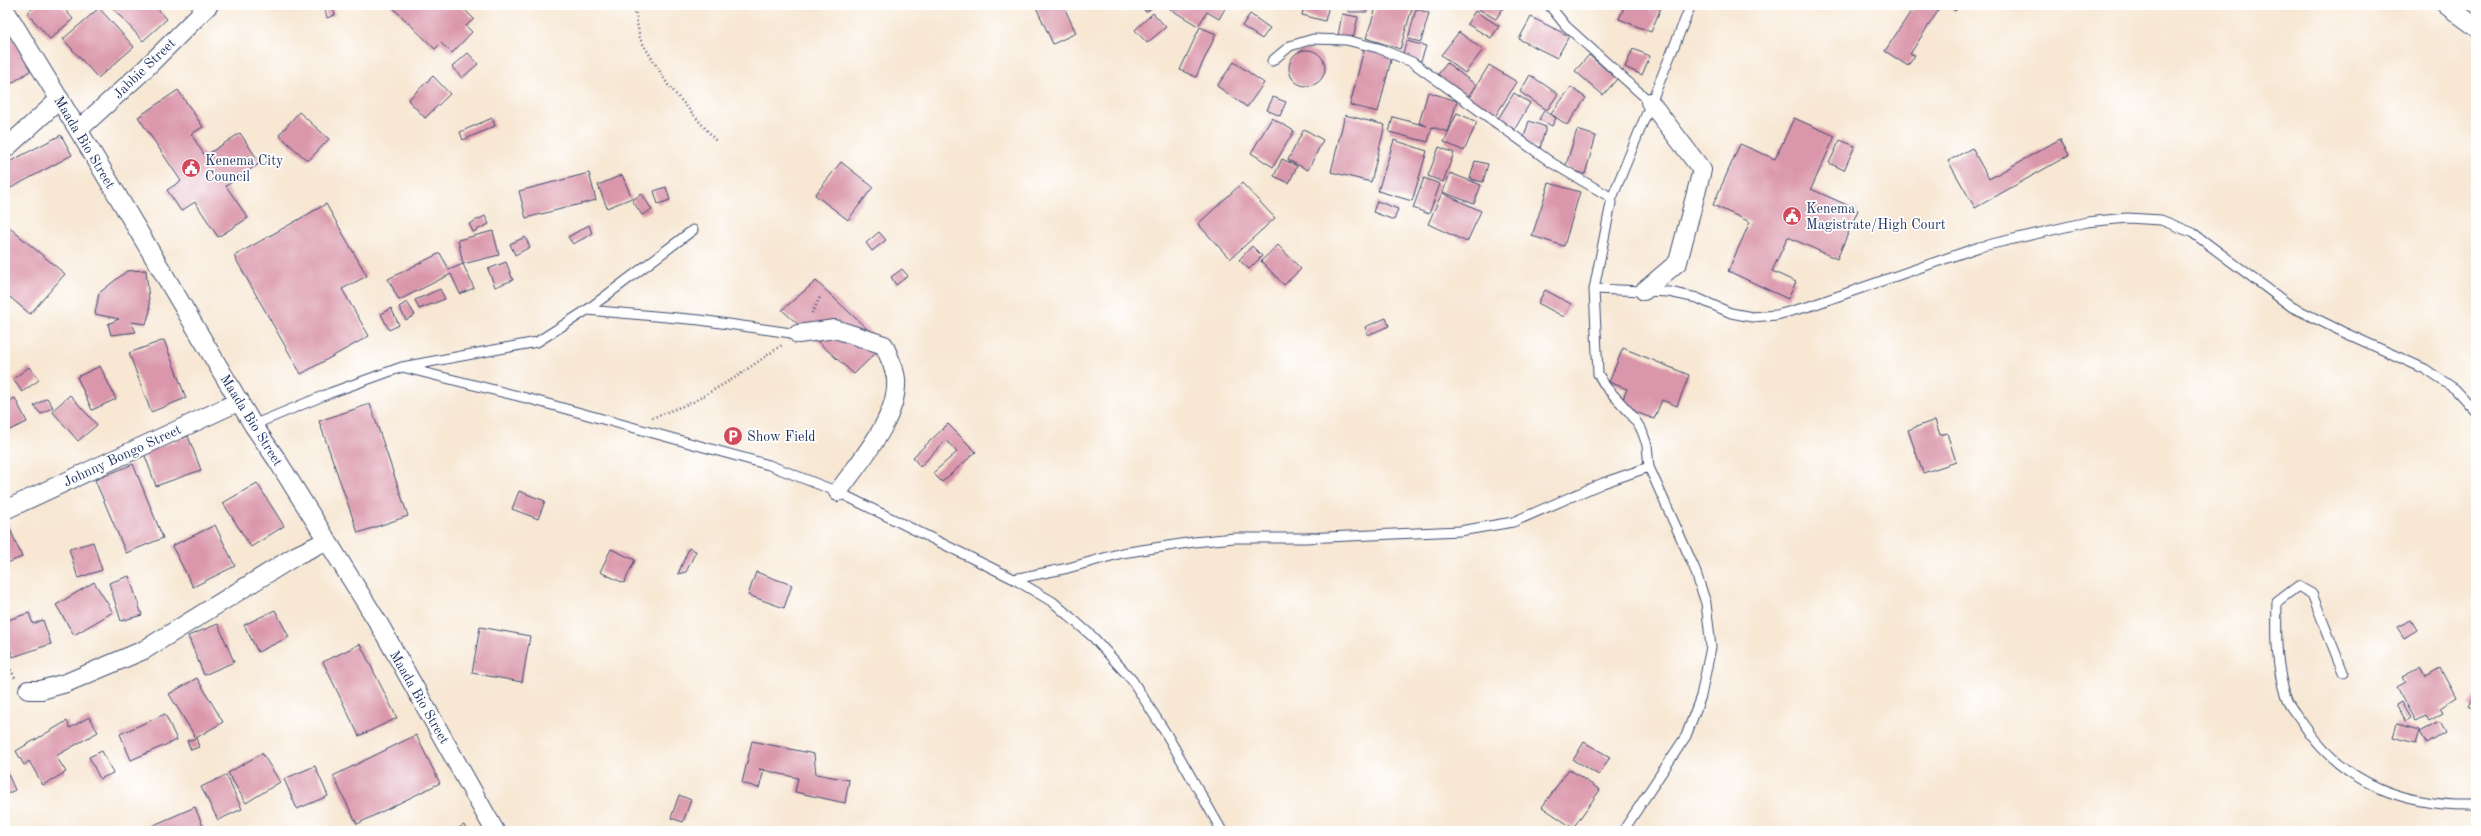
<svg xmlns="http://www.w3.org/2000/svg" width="2481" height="836" font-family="'Old Standard TT',serif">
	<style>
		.building { fill: #da96aa }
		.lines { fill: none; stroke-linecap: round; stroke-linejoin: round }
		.service-casing { stroke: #3c4b70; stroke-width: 11 }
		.minor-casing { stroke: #3c4b70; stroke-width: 20 }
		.path { stroke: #3c4b70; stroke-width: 2.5; stroke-dasharray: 1 3; stroke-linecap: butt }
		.service { stroke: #fff; stroke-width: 9 }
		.minor { stroke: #fff; stroke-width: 18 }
		.labels { text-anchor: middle; stroke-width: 3.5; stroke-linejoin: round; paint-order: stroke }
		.street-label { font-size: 14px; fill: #1b2f5e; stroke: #fff }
		.poi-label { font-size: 14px; fill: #1b2f5e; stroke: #fff; text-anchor: start }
	</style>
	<rect width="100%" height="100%" fill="#fff"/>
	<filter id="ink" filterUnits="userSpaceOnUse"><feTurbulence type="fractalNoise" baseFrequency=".025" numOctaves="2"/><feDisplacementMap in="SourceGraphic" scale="8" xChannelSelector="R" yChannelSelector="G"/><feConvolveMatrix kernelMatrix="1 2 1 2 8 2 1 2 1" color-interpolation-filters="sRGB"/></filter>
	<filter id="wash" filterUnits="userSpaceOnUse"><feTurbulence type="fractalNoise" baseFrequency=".012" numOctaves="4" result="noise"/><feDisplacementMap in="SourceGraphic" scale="16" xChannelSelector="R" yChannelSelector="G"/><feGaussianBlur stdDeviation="0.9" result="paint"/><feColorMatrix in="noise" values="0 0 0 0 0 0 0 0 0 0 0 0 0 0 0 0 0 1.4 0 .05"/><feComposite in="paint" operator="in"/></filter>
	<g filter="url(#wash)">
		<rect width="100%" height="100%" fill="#f7e7d3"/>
		<g id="blocks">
			<path class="building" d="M37,5h24l12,14 -23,20 -23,-26z
				M110,5h44l13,14 -24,22z
				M324,5h8l3,10 -8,3z
				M390,5h70l14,14 -8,7 6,6 -20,21 -11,-10 -6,6z
				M1035,5h28l13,28 -23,11z
				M1141,5h15l-10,7z
				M1172,5h55l-8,14 -12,-7 -9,14 -28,-17z
				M1304,5h25l-4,16 -23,-6z
				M1348,5h19v7h-19z
				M1377,5h36l-13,44 -34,-11z
				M1471,5h34l-9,14z
				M1625,5h37l-11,27 -32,-13z
				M1915,5h27l-32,49 5,1 -7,11 -23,-15z
				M1947,5h12l-4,6z
				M99,8l35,39 -36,31 -35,-39z
				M1416,9l13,4 -8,29 -13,-3z
				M1475,11l24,15 -8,12 -24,-14z
				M1153,13l13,14 -19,16 -12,-13z
				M1250,14l20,14 -8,11 -20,-13z
				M1342,14l16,3 -5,22 -15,-3z
				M1531,17l38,19 -12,22 -38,-19z
				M5,26l29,42 -29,20z
				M1200,27l16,7 -20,43 -16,-7z
				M1459,32l24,18 -18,23 -24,-18z
				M1407,41l19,5 -5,15 -19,-5z
				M1364,49l28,7 -14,56 -28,-7z
				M1633,49l17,7 -8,19 -17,-8z
				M1289 68a18 18 0 1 1 36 0a18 18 0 1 1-36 0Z
				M468,53l10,11 -16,14 -10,-11z
				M1589,55l28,24 -14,16 -28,-24z
				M1234,62l30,21 -17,24 -30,-21z
				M1447,63l29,22 -9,13 -30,-22z
				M1489,65l28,17 -23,36 -27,-17z
				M1530,75l28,19 -11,16 -27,-18z
				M433,76l17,18 -25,24 -17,-18z
				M1571,87l15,11 -19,27 -16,-11z
				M178,90l25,37 -12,7 14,22 35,-23 20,30 -34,23 22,32 -30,19 -23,-35 -14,9 -14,-21 14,-9 -43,-64z
				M1428,92l29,9 -9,31 -16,-5 -4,15 -39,-10 4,-15 34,9 -8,-3z
				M1514,93l16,10 -17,29 -17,-10z
				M1273,97l13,5 -6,14 -13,-6z
				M1544,111l12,7 -4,8 -13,-7z
				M299,112l30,27 -21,22 -29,-26z
				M1457,113l20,9 -13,29 -20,-9z
				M1345,115l40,10 -14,57 -40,-10z
				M492,118l3,8 -32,14 -3,-8z
				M1272,118l22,13 -21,36 -22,-14z
				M1794,118l41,18 -24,53 47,21 -21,49 -49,-22 -16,34 24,11 -8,17 -60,-28 22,-49 -37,-17 27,-61 35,15z
				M1529,121l17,6 -6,21 -18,-5z
				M1304,129l19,11 -15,30 -20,-10z
				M1577,130l19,6 -11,38 -20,-6z
				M61,135l11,20 -61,33 -6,-12v-12z
				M2060,139l9,16 -94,53 -27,-47 24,-13 17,31z
				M1394,140l33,11 -15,50 -34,-10z
				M1840,140l15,6 -11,24 -15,-7z
				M1439,147l15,6 -11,29 -15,-6z
				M1282,159l15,7 -8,17 -15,-7z
				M1475,161l13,3 -5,18 -13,-3z
				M841,162l32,25 -25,33 -33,-25z
				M589,173l7,27 -70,18 -7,-27z
				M1450,173l31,12 -7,19 -31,-12z
				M622,175l10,23 -25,10 -9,-23z
				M1424,178l16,6 -11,30 -16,-6z
				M1242,183l33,35 -45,41 -32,-35z
				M1549,183l31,9 -16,54 -32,-10z
				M666,187l4,13 -12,4 -4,-13z
				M1442,193l39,18 -14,31 -39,-18z
				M642,194l10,16 -10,5 -10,-15z
				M1377,201l21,8 -4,11 -21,-8z
				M326,204l41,72 -25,13 27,47 -68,38 -67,-118z
				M485,216l4,8 -16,8 -4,-8z
				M5,224l60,50 -35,40 -25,-21z
				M589,225l3,9 -19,10 -5,-7z
				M493,231l6,24 -36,9 11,24 -14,6 -9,-20 -52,26 -11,-21 52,-26 9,17 14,-6 -5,-24z
				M879,232l7,8 -14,11 -6,-8z
				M525,237l5,10 -15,8 -5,-11z
				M1278,245l23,24 -17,16 -23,-24z
				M1252,246l10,10 -13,13 -10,-9z
				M506,262l7,18 -18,7 -7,-18z
				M902,269l6,7 -12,9 -5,-8z
				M146,270l4,41 -4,13 -15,-2 5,10 -25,3 -3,-11 11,-5 -24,-5 4,-21 28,-22z
				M816,281l68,64 -30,29 -72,-64z
				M440,289l5,10 -26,10 -4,-9z
				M1545,290l26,14 -7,13 -26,-14z
				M407,302l8,13 -9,5 -7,-13z
				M391,308l8,17 -10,5 -8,-16z
				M1386,318l3,8 -21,9 -3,-8z
				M164,340l22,58 -35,14 -22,-59z
				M1623,348l66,27 -12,31 -15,-6 -8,19 -34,-13 7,-17 -18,-7z
				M100,366l16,33 -24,11 -15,-33z
				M29,367l10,13 -17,12 -9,-13z
				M70,395l27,30 -19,16 -26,-30z
				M15,398l12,24 -22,10v-29z
				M47,398l6,9 -12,7 -7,-8z
				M370,404l38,112 -50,17 -39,-112z
				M1935,420l5,15 7,-2 9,29 -33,11 -15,-43z
				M948,424l28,28 -34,30 -9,-9 24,-21 -11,-12 -26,27 -7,-10z
				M188,436l13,34 -45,16 -12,-33z
				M133,464l30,74 -37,15 -31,-73z
				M257,483l27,43 -33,21 -28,-44z
				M519,491l26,10 -7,18 -26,-10z
				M5,517l17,40 -17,7z
				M215,525l20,41 -42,21 -21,-41z
				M93,542l9,28 -24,8 -9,-29z
				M689,548l7,3 -10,21 -8,2z
				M611,549l24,11 -11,23 -24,-11z
				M756,572l36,13 -8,23 -36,-13z
				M129,576l13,39 -21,6 -12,-38z
				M94,582l19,30 -39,23 -18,-30z
				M275,610l14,27 -31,15 -14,-27z
				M29,613l4,11 10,-4 8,24 -38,13 -8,-22v-14z
				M2411,620l6,10 -13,8 -7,-11z
				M218,624l16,38 -30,13 -16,-39z
				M480,627l50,9 -8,46 -50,-9z
				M360,644l37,74 -38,18 -36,-74z
				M2421,667l5,9 14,-8 16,30 -16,10 3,5 -14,8 -3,-5 -11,5 -19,-34 9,-5 -3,-5z
				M197,678l26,44 -27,16 -27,-44z
				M2476,694v15l-7,-4z
				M2401,702l9,16 -5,3 -9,-16z
				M165,714l12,26 -46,20 -11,-26z
				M89,717l9,15 -42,24 10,16 -23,13 -14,-24 -5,4 -8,-14 51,-30 3,7z
				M2439,722l6,11 -18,11 -7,-12z
				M2397,724l23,6 -4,13 -23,-6z
				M416,735l24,48 -83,41 -24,-48z
				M196,738l3,9 -8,3 -4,-9z
				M752,741l62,13 2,20 33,6 -4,23 -50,-11 3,-14 -39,-9 5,1 -5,18 -17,-5z
				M1584,742l26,15 -11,18 -26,-15z
				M102,751l11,22 -13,6 -11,-22z
				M262,753l18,29 -34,21 -18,-30z
				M315,766l13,30 -31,13 -13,-30z
				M5,767l10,23 -10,5z
				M1569,769l31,21 -27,38 -31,-21z
				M226,775l16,34 -24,11 -17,-33z
				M679,795l12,5 -8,22 -12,-4z
				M195,807l10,24h-56l-2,-3z
				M464,825l3,6h-14z"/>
		</g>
	</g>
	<g filter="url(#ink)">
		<use href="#blocks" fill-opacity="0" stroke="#3c4b70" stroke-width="1"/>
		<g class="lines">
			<defs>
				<path id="service" d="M1549,5l17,21 84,76
					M1272,61l18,-15 23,-7 33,1 32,8 34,14 140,101 60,35
					M1594,289l75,3 28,6 34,15 21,4 25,-2 33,-9 169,-59 108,-25 40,-4 34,2 32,13 99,74 51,25 82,37 30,20 21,23
					M587,310l106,-80
					M402,367l128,32 239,66 69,27 176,87 39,23 40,35 39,43 35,55 55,96
					M253,425l77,-32 72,-26 135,-25 50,-32 113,10 98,14
					M1014,579l54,-11 54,-15 72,-11 40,-4h71l155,-7 53,-9 90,-39 46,-16
					M2343,672l-31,-78 -14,-8 -21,16c-1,33 -1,64 9,96 3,9 12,18 17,26 40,60 103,83 173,81
					M1623,831l63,-95 15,-40 10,-49 -5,-44 -12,-36 -45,-100 -2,-22 -5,-14 -11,-17 -25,-27 -8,-13 -4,-85 18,-91 79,-193"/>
				<path id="minor" d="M2446,5l30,22
					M5,10l92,151 156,264 24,35 102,164 116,207
					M78,130l65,-59 66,-66
					M5,149l55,-50
					M1644,291l34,-29 24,-92 -52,-68
					M798,334l37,-5 49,16c4,10 11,23 12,34 3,39 -37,83 -58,113
					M5,510l235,-109
					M28,690h13l25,-7 78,-33 153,-95 29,-14"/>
			</defs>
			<use href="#service" class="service-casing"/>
			<use href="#minor" class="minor-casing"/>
			<path class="path" d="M634,5l6,34 28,46 49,57
				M812,313l9,-18
				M652,418l41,-16 43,-25 46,-32
				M5,659l10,19"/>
			<use href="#service" class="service"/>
			<use href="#minor" class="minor"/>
		</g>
	</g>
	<defs>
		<symbol id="civic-disc" viewBox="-11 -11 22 22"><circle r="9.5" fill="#d1495b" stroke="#fff"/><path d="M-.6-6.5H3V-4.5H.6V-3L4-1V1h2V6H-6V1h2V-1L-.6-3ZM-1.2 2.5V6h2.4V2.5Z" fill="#fff"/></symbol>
		<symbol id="parking-disc" viewBox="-11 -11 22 22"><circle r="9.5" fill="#d1495b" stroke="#fff"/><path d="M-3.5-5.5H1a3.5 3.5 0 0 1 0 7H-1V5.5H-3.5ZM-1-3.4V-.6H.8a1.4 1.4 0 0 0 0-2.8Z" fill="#fff"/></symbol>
	</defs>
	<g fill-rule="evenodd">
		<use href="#civic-disc" x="180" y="157" width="22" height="22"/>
		<use href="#civic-disc" x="1781" y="205" width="22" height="22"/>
		<use href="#parking-disc" x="722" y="425" width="22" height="22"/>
	</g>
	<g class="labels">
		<g class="street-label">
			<text transform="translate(144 68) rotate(-44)" y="5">Jabbie Street</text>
			<text transform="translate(85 142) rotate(59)" y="5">Maada Bio Street</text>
			<text transform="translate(252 420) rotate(58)" y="5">Maada Bio Street</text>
			<text transform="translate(122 455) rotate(-25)" y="5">Johnny Bongo Street</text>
			<text transform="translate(420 697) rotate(60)" y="5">Maada Bio Street</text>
		</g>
		<g class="poi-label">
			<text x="205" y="165">Kenema City<tspan x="205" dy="16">Council</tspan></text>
			<text x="1806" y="213">Kenema<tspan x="1806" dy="16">Magistrate/High Court</tspan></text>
			<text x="747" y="441">Show Field</text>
		</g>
	</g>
	<rect width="2481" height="836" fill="none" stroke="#fff" stroke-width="20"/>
</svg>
